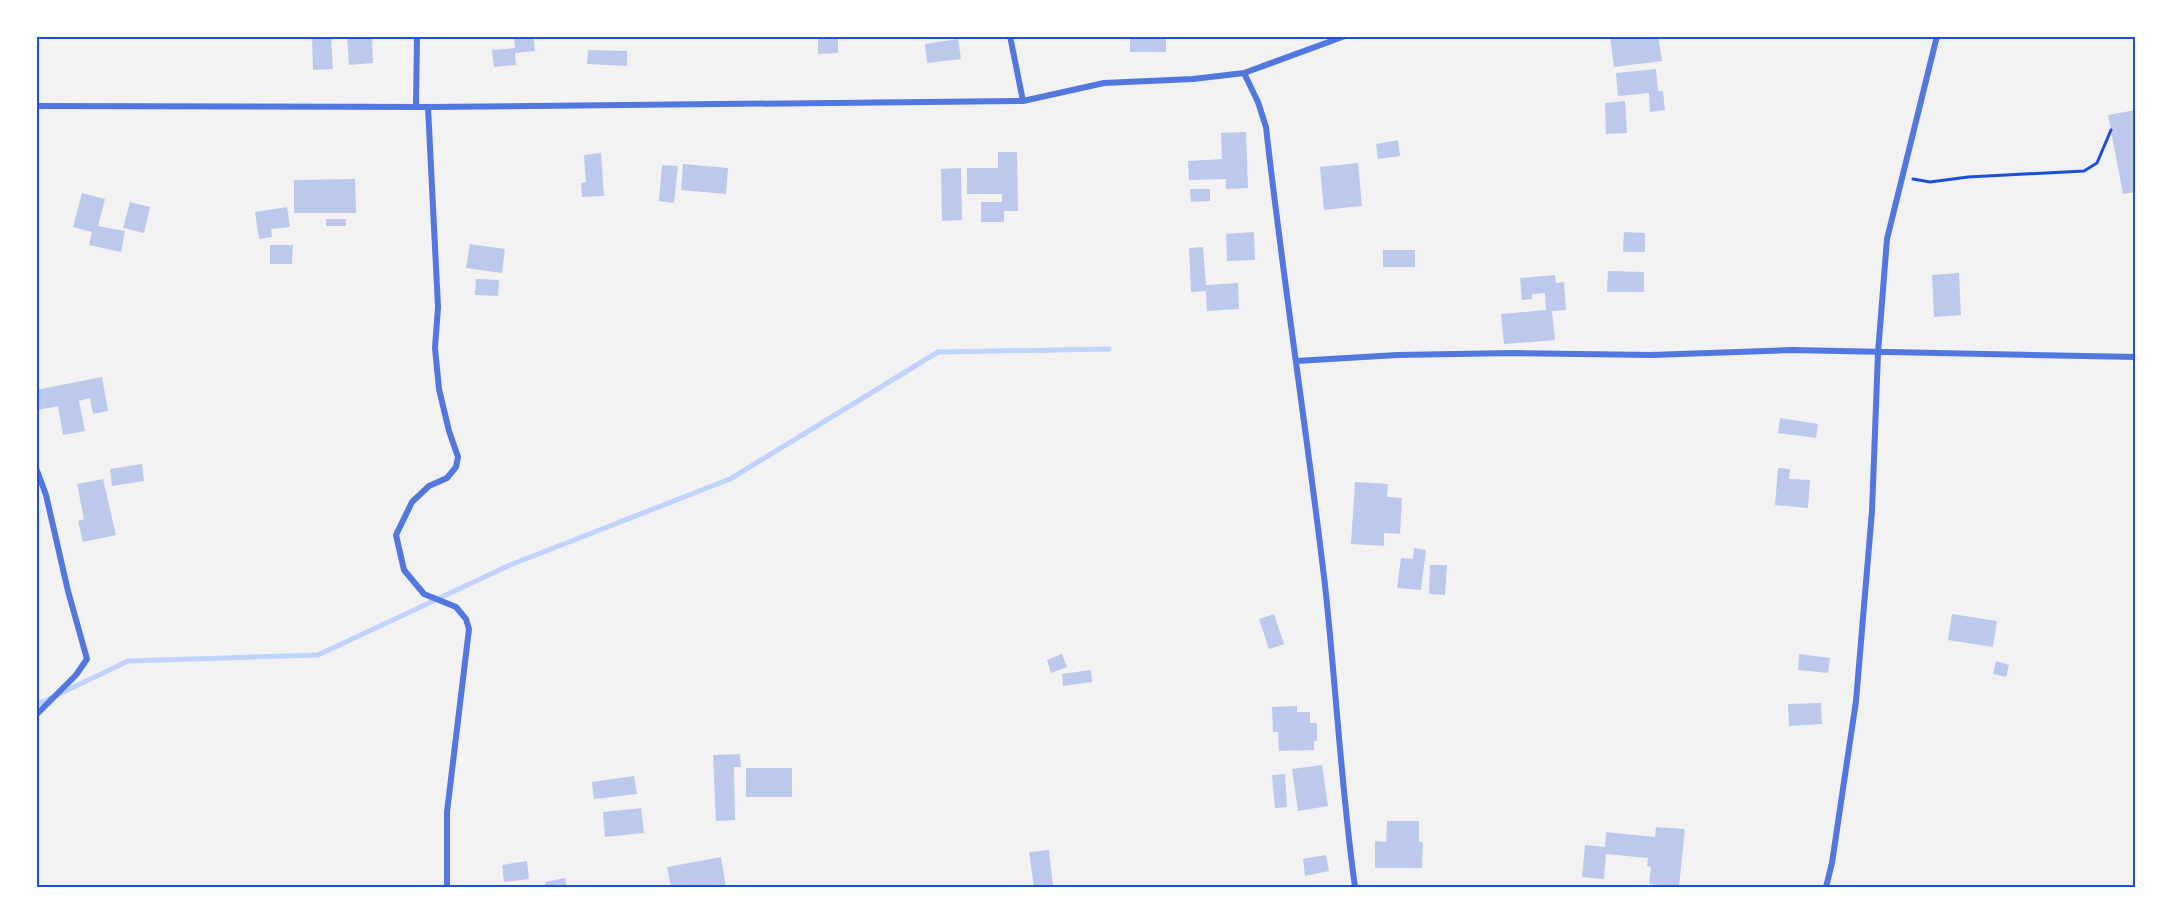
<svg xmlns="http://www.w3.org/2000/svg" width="2172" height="923" font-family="Jost,sans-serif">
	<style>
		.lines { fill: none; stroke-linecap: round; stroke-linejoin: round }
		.stream { stroke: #bfd3fe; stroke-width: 5 }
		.building { fill: #bdc9ec }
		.path { stroke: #1d4ed8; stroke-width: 3 }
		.minor { stroke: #5277de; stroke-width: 6 }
		.neatline { fill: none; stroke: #1d4ed8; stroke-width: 2 }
	</style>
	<rect width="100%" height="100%" fill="#f2f2f2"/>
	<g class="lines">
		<path class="stream" d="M36,705l92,-44 190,-6 192,-90 220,-86 208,-127 171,-3"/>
	</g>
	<path class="building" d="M312,36h19l2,33 -20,1z
		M347,36h25l1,27 -24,2z
		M514,36h19l2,15 -20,2 1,12 -22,2 -2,-17 23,-2z
		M818,36h20v17l-20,1z
		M1130,36h36v16h-36z
		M1610,36h48l4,25 -48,6z
		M958,39l3,20 -34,4 -2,-19z
		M588,50l39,1v15l-40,-2z
		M1656,69l2,22h5l2,19 -15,2 -1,-19 -31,3 -2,-23z
		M1625,101l2,32 -21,1 -1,-31z
		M2136,110v82l-13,2 -15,-79z
		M1246,132l2,56 -22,1v-10l-37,1 -1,-19 34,-2 -1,-26z
		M1398,140l2,16 -22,3 -2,-15z
		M998,152h19l1,59h-14v11h-23v-20h21v-8h-35v-26h31z
		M601,153l3,43 -22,1 -1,-14 5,-1 -2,-27z
		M1358,163l4,43 -38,4 -4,-43z
		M683,164l45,4 -2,26 -45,-4z
		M662,165l16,1 -4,37 -15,-2z
		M961,168l1,52 -20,1 -1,-52z
		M355,179l1,34h-62v-33z
		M1190,189h20v12l-19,1z
		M82,193l23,6 -7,27 27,5 -4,21 -32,-7 3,-13 -19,-5z
		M130,202l20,5 -6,26 -21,-5z
		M287,207l3,20 -19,2 1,8 -13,2 -4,-27z
		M326,219h20v7h-20z
		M1254,232l1,28 -28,1 -1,-27z
		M1624,232l21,1v19h-22z
		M470,244l35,5 -3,24 -36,-5z
		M270,245h23l-1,19h-22z
		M1203,247l3,38 32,-2 1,26 -32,2 -1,-20 -15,1 -2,-44z
		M1383,250h32v17h-32z
		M1608,271l36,1v20h-37z
		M1959,273l2,42 -27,2 -2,-42z
		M1555,275l1,8 8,-1 2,28 -14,1 3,29 -51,4 -3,-30 45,-4 -1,-17 -13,1v5l-10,1 -2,-22z
		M476,279l23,1 -1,16 -23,-1z
		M102,377l6,34 -15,3 -3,-16 -11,3 6,30 -22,4 -5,-29 -20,4 -2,-20z
		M1780,418l38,6 -2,14 -38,-5z
		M142,464l2,17 -32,5 -2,-17z
		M1778,468l12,1 -1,10 21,1 -2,28 -33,-3z
		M103,479l13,56 -33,7 -5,-21 6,-2 -7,-35z
		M1355,482l33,2 -1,13 15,1 -2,36 -16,-1v13l-33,-2z
		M1414,548l12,2 -5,40 -24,-2 4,-30 12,1z
		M1430,565h17l-2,30 -16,-1z
		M1274,614l10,30 -15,5 -10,-30z
		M1952,614l45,7 -4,26 -45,-7z
		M1062,654l5,13 -16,6 -4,-13z
		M1799,654l31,4 -2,15 -30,-3z
		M1996,661l13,4 -3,12 -13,-3z
		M1091,670l1,12 -29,4 -1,-12z
		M1821,703l1,21 -33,2 -1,-22z
		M1297,706v6h13v11h7v18h-3v9l-35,1 -1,-19h-5l-1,-25z
		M740,754l1,13h-7l1,53 -19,1 -3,-66z
		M1322,765l6,41 -30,5 -6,-42z
		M746,768h46v29h-46z
		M1285,774l2,33 -12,1 -3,-33z
		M634,776l3,18 -43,5 -2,-17z
		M641,808l3,25 -39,4 -2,-25z
		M1387,821h32v21h4l-1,26h-47v-27l11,1z
		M1656,827l29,2 -6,58 -30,-3 2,-17 -4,-1 1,-8 -42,-4 -2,25 -22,-2 3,-32 20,2 1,-15 49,5z
		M1049,850l4,36 -19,1 -5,-35z
		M1326,855l3,16 -24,5 -2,-17z
		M721,857l5,30h-55l-4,-20z
		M527,861l2,18 -25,3 -2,-17z
		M565,878l2,9h-21l-1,-5z"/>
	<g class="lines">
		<path class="path" d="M1913,179l17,3 38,-5 116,-6 13,-8 14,-33"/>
		<path class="minor" d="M1010,36l13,65
			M1244,73l14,29 8,25c17,153 41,305 59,458 11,101 16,202 30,302
			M36,106l392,1 595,-6 81,-18 89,-4 51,-6 101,-37
			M416,106l1,-70
			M428,107l10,200 -3,41 4,41 10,42 9,26 -2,10 -9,11 -18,8 -17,16 -16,33 8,35 20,24 32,13 10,12 3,10 -22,183v75
			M1296,361l101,-6 116,-2 138,2 140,-5 345,7
			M36,468l10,27 22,96 19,68 -11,16 -40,40
			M1826,887l6,-24 24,-162 16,-190 6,-158 9,-114 50,-203"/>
	</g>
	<rect width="2172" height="923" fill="none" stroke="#ffffff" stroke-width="75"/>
	<rect x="38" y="38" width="2096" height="848" class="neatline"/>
</svg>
